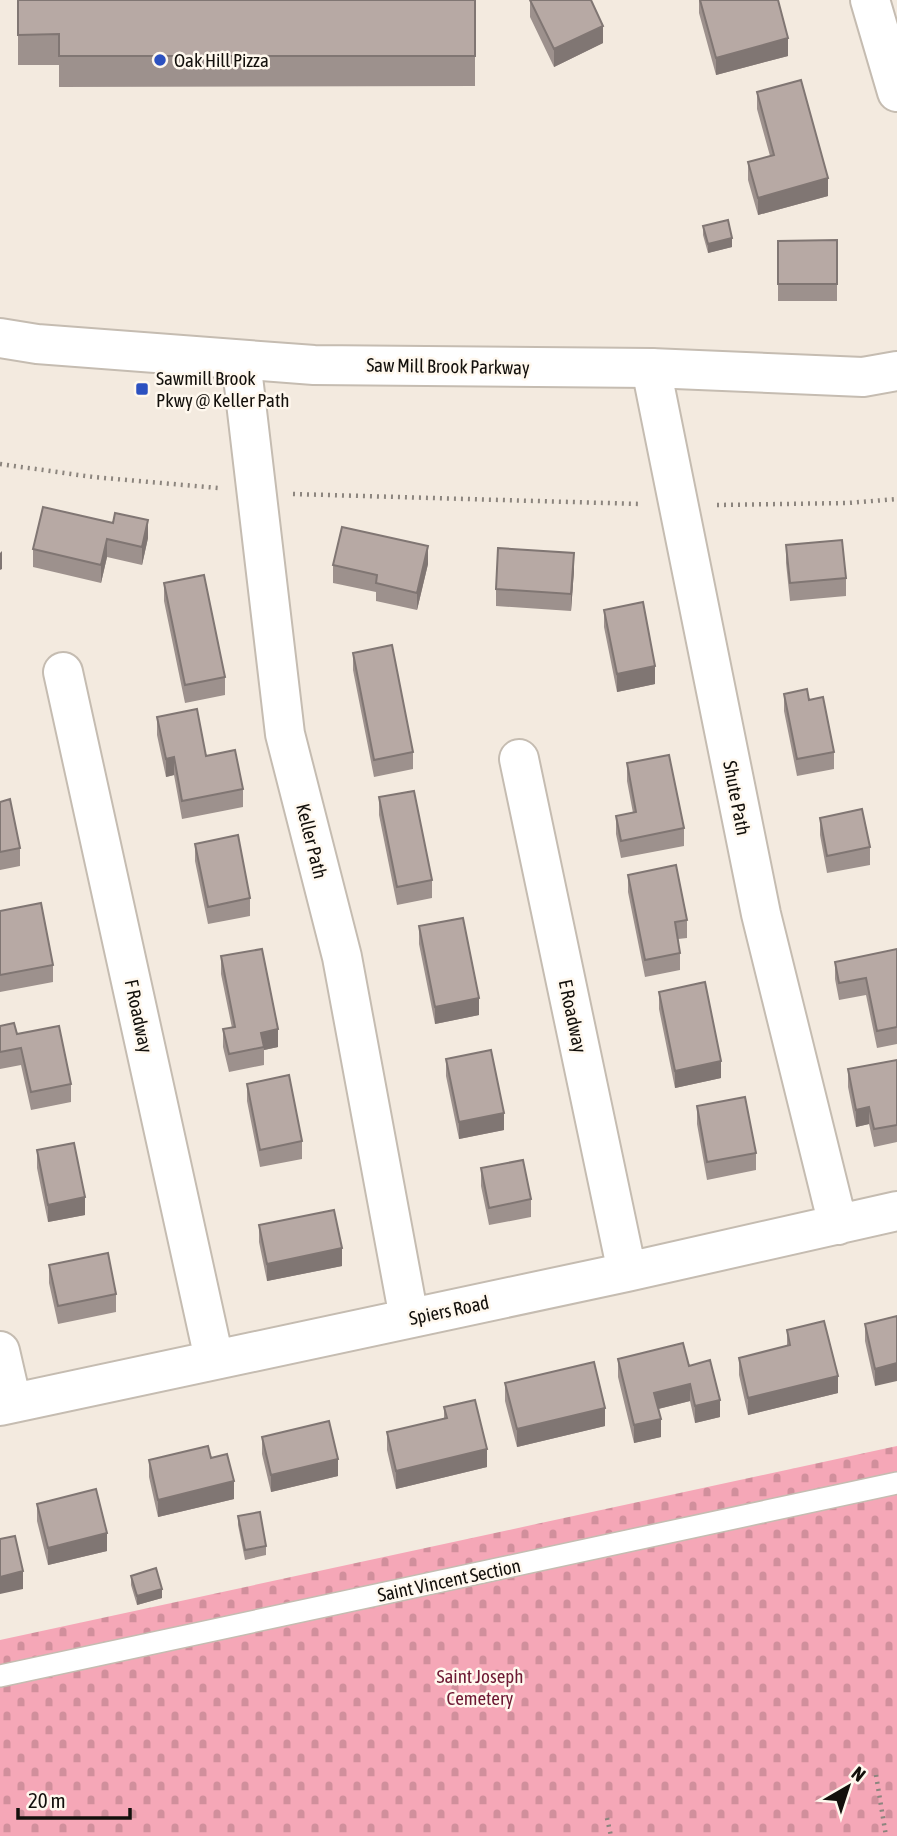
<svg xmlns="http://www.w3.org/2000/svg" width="897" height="1836" font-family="'Asap Condensed',sans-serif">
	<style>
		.cemetery { fill: url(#cemetery-stones) }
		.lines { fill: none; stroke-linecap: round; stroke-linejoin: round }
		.lane-casing { stroke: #c5bcb1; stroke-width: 24 }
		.street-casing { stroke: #c5bcb1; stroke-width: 42 }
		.secondary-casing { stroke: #c5bcb1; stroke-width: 42 }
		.path { stroke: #8c857e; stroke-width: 4.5; stroke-dasharray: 2 5; stroke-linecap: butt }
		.lane { stroke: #fff; stroke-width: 21 }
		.street { stroke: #fff; stroke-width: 38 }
		.secondary { stroke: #fff; stroke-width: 38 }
		.wall { fill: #9d918d }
		.shaded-wall { fill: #807673 }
		.building { fill: #b7a9a4; stroke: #807673; stroke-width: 2 }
		.poi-dot { fill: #2c51c0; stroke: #fff8ee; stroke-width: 2.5 }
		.labels { text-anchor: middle; stroke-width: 5; stroke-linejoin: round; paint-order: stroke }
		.poi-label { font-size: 19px; fill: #13100c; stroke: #fff8ee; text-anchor: start }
		.street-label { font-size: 19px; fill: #13100c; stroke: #fff8ee }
		.park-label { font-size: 19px; fill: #6d1833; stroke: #fff8ee }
	</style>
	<defs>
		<pattern id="cemetery-stones" width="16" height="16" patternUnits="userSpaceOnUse" patternTransform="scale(1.75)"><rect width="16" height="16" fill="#f5a7b7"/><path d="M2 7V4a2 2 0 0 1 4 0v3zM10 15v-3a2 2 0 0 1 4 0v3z" fill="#d18f9c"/></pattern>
	</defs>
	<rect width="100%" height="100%" fill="#f3eadf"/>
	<path class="cemetery" d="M897,1446v390h-897v-196z"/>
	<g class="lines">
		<defs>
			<path id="lane" d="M0,1676l897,-193"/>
			<path id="street" d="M870,0l27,92
				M241,360l44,374 57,223 67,361
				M651,368l110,546 77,311
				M63,672l151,687
				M519,759l108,513
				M0,1351l12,52
				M0,1406l627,-134 270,-61"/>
			<path id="secondary" d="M0,338l37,6 277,21 337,3 212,9 34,-6"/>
		</defs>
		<use href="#lane" class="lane-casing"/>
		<use href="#street" class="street-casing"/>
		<use href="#secondary" class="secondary-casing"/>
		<path class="path" d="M0,464l93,13 125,11
			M293,494l348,10
			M717,505l131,-2 49,-4
			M876,1775l10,61
			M607,1818l4,18"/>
		<use href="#lane" class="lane"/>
		<use href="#street" class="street"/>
		<use href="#secondary" class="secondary"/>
	</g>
	<path class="wall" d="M18,0h457v86l-416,1v-22h-41z
		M530,0l73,43 -49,24 -24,-50z
		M699,0h79l10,56 -72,19 -17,-62z
		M757,92l71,104 -70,19 -10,-35v-18l22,-6 -13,-47z
		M703,226l29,21 -24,6 -5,-18z
		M837,240v61h-59v-60z
		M43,507l105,31 -6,27 -35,-8 -6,26 -68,-16v-18z
		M786,545l60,33v18l-56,5 -4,-38z
		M428,564l-11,46 -41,-9v-9l-43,-9v-18z
		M574,570l-3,41 -75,-5v-17z
		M164,583l61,94v18l-40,8 -21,-102z
		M604,610l51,74 -38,8 -13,-65z
		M353,653l60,99v17l-39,8 -21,-107z
		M784,694l50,58v17l-37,7 -13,-65z
		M157,717l49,39 37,33v18l-61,12 -8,-44 -8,2 -9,-42z
		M627,763l57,65v18l-63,12 -5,-24v-18l17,-3 -6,-32z
		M379,797l53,83v18l-35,7 -18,-90z
		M0,802l20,46v18l-20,4z
		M820,818l50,29v18l-43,8 -7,-38z
		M195,844l55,54v18l-42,8 -13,-63z
		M628,875l59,45v18l-9,1 2,14v17l-35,7 -17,-85z
		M0,911l53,54v17l-53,10z
		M419,926l60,89 -44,9 -16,-80z
		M897,949v95l-20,4 -11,-53 -27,5 -4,-21v-17z
		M221,956l57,91 -14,3v15l-35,7 -6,-25v-18l9,-1 -11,-54z
		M659,992l62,86 -46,10 -16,-79z
		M0,1026l17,8 54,50v18l-40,8 -10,-45 -21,4z
		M446,1059l58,71 -45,9 -13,-63z
		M897,1060v82l-23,5 -5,-23 -13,3 -8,-40v-18z
		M247,1084l55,57v18l-42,8 -13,-66z
		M697,1106l59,47v17l-49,10 -10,-56z
		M37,1150l48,65 -37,7 -11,-54z
		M481,1168l50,31v18l-42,8 -8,-39z
		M259,1225l83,41 -75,15 -8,-39z
		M49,1265l67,29v18l-58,12 -9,-41z
		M897,1316l-22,70 -10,-45v-17z
		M787,1330l51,63 -90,22 -9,-40v-17l48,-12z
		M618,1359l71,7 31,51 -25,6 -5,-22 -32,8 3,28 -27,6 -16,-66z
		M505,1383l100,43 -88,21 -12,-46z
		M444,1407l43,60 -91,22 -9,-39v-18l57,-13z
		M262,1437l76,39 -67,16 -9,-38z
		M211,1458l23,41 -76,18 -9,-40v-17z
		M37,1504l70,47 -59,14 -11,-44z
		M238,1516l28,30v9l-21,5 -7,-35z
		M131,1576l31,22 -25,7 -6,-20z"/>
	<path class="shaded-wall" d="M603,26v17l-49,24v-18z
		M788,38v18l-72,19v-17z
		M828,178v18l-70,19v-17z
		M732,238v9l-24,6v-9z
		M148,520v18l-6,27v-18z
		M107,539v18l-6,26v-18z
		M428,546v18l-11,46v-17z
		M2,551v18l-2,1v-17z
		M574,553v17l-3,41v-17z
		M655,666v18l-38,8v-18z
		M174,757v18l-8,2v-18z
		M479,998v17l-44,9v-17z
		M278,1029v18l-14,3 -3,-17z
		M721,1061v17l-46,10v-17z
		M869,1107v17l-13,3v-17z
		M504,1113v17l-45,9v-17z
		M85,1197v18l-37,7v-17z
		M342,1248v18l-75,15v-17z
		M897,1363v18l-22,5v-17z
		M838,1376v17l-90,22v-17z
		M690,1384v17l-36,9v-17z
		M720,1400v17l-25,6v-17z
		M605,1408v18l-88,21v-18z
		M661,1419v18l-27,6v-18z
		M487,1449v18l-91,22v-18z
		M338,1459v17l-67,16v-17z
		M234,1481v18l-76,18v-17z
		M107,1533v18l-59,14v-17z
		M23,1571v18l-23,5v-17z
		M162,1589v9l-25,7v-9z"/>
	<path class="building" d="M18,0h457v56h-416v-22l-41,1z
		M530,0h61l12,26 -49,23z
		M700,0h78l10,38 -72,20z
		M801,80l27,98 -70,20 -10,-36 26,-7 -17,-63z
		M728,220l4,18 -24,6 -5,-18z
		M837,240v44h-59v-43z
		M43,507l70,16 2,-10 33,7 -6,27 -35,-8 -6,26 -68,-16z
		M342,527l86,19 -11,47 -41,-10 1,-8 -44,-10z
		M842,540l4,38 -56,5 -4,-38z
		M498,548l76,5 -3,41 -75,-5z
		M204,575l21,102 -40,8 -21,-102z
		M643,602l12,64 -38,8 -13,-64z
		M392,645l21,107 -39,8 -21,-107z
		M807,689l2,11 14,-3 11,55 -37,7 -13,-65z
		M197,709l9,47 29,-6 8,39 -61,12 -8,-44 -8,2 -9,-42z
		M669,755l15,73 -63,13 -5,-25 20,-4 -9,-49z
		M414,791l18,89 -35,7 -18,-90z
		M10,799l10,49 -20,4v-50z
		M862,809l8,38 -43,9 -7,-38z
		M238,835l12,63 -42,9 -13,-63z
		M676,865l11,55 -12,2 5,31 -35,7 -17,-85z
		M41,903l12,62 -53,10v-64z
		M463,918l16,80 -44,9 -16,-81z
		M262,949l16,80 -17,4 3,14 -35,7 -6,-25 12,-2 -14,-71z
		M897,949v78l-20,4 -11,-53 -27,5 -4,-21z
		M705,982l16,79 -46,10 -16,-79z
		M14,1023l3,11 42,-8 12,58 -40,8 -10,-44 -21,4v-26z
		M491,1050l13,63 -45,9 -13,-63z
		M897,1060v65l-23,4 -5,-22 -13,3 -8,-41z
		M289,1075l13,66 -42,9 -13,-66z
		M745,1097l11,56 -49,9 -10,-56z
		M74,1143l11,54 -37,8 -11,-55z
		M523,1160l8,39 -42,9 -8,-40z
		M334,1210l8,38 -75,16 -8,-39z
		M108,1253l8,41 -58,12 -9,-41z
		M897,1316v47l-22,6 -10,-45z
		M824,1321l14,55 -90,22 -9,-40 51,-13 -3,-15z
		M683,1343l6,23 21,-6 10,40 -25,6 -5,-22 -36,9 7,26 -27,6 -16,-66z
		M594,1362l11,46 -88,21 -12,-46z
		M475,1400l12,49 -91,22 -9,-39 60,-14 -3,-11z
		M329,1421l9,38 -67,16 -9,-38z
		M208,1446l3,12 16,-4 7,27 -76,19 -9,-40z
		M96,1489l11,44 -59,15 -11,-44z
		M260,1512l6,34 -21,4 -7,-34z
		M15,1536l8,35 -23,6v-38z
		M156,1568l6,21 -25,7 -6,-20z"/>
	<g class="poi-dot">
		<circle cx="160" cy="60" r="7"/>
		<rect x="135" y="382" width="14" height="14" rx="3.5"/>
	</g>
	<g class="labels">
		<g class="poi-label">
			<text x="174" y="67">Oak Hill Pizza</text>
			<text x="156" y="385">Sawmill Brook<tspan x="156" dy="22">Pkwy @ Keller Path</tspan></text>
		</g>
		<g class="street-label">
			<text transform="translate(448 366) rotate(1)" y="7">Saw Mill Brook Parkway</text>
			<text transform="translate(737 798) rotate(79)" y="7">Shute Path</text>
			<text transform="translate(312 841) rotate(76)" y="7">Keller Path</text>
			<text transform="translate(139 1016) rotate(78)" y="7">F Roadway</text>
			<text transform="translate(573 1016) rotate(78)" y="7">E Roadway</text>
			<text transform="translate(449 1310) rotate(-12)" y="7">Spiers Road</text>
			<text transform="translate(449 1580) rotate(-12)" y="7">Saint Vincent Section</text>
		</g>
		<g class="park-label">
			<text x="480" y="1683">Saint Joseph<tspan x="480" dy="22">Cemetery</tspan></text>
		</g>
	</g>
	<g transform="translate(848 1787) rotate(39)" stroke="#fff8ee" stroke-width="5" paint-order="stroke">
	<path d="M0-5L12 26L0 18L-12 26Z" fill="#13100c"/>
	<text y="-10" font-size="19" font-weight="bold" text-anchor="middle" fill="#13100c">N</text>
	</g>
	<path d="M18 1808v10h112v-10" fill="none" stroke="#13100c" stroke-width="3.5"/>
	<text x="28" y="1808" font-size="21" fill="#13100c" stroke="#fff8ee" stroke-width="5" paint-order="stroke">20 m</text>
</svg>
